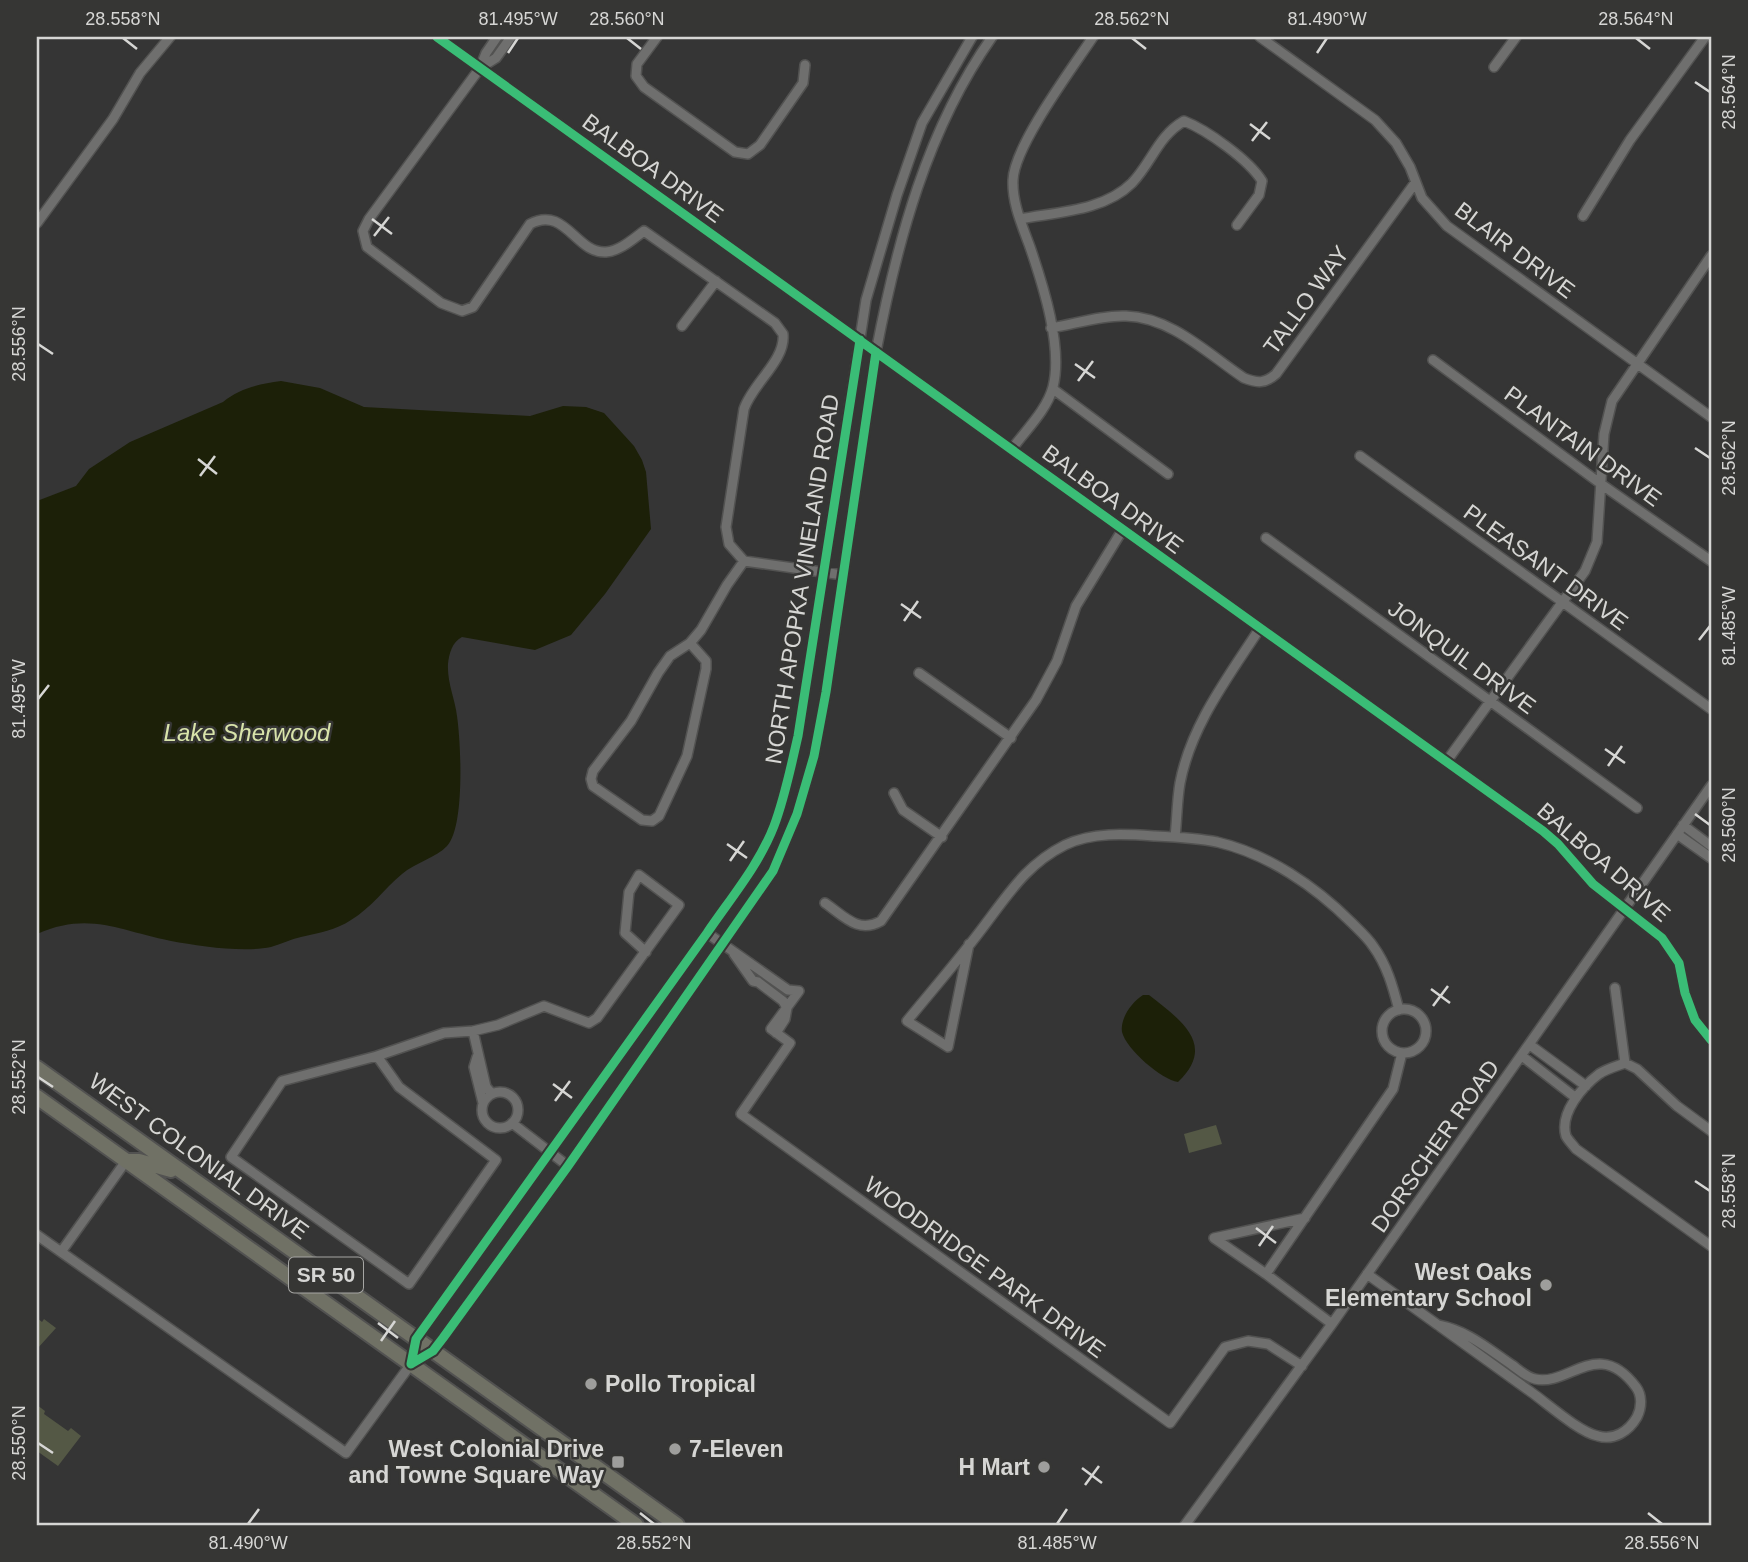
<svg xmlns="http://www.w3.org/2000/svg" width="1748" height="1562" font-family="Arial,sans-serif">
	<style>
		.green { fill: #545845 }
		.water { fill: #1c2008 }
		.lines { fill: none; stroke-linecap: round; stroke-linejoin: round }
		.minor-casing { stroke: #525251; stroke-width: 12 }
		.highway-casing { stroke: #525251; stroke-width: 18 }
		.minor { stroke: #6f6f6e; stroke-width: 9 }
		.highway { stroke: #707165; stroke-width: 14 }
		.cycleway-casing { stroke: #363634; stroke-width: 13 }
		.cycleway { stroke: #3abd76; stroke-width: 9 }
		.ticks { fill: none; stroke: #d6d6d4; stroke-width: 2.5 }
		.poi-dot { fill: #9e9e9c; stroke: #363634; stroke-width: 2.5 }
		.labels { text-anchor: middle; stroke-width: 5; stroke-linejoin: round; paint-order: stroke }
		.shield { fill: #363634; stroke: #a6a6a4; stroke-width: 2 }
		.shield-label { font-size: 21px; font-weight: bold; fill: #d6d6d4 }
		.street-label { font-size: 23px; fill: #d6d6d4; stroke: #363634 }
		.poi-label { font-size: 23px; font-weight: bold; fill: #d6d6d4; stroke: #363634; text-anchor: end }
		.water-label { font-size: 24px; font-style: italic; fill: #d8e3aa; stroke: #363634 }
		.neatline { fill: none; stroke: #d6d6d4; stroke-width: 2.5 }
		.ticks-label { font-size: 18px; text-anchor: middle; fill: #d6d6d4 }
	</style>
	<rect width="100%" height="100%" fill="#353535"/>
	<path class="green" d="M1216,1125l6,19 -33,9 -5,-19z
		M37,1318l5,4 2,-3 12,9 -19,21z
		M37,1405l8,6 -1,3 24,17 3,-3 10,8 -23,30 -21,-15z"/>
	<path class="water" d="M281,381l39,7 44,19 166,9 33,-10 23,1 18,6 30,33 8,14 4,12 5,57 -46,65 -34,41 -36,15 -73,-13c-10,5 -13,17 -14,27 -1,18 7,35 9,52 4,27 8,111 -10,130 -10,11 -32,17 -45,28 -18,15 -31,34 -51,46 -15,10 -32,13 -50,17 -10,2 -20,7 -30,10 -28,6 -72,-1 -100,-6 -52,-10 -81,-30 -134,-7v-433l39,-15 13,-17 41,-27 93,-40c17,-14 36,-18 58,-21z
		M1143,995h6c30,24 69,49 29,87 -16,-2 -52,-33 -56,-50 -2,-14 10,-30 21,-37z"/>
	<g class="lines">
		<defs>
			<path id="minor" d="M437,37l1106,794 15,13 35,40 69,54 17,25 6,30 10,27 16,20
				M497,37l-11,16 -6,15 -111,151 -6,12 4,16 74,56 21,8 11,-4 57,-83c35,-19 46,30 76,28 14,-1 27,-13 38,-21l131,92 8,11c3,26 -31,50 -39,75l-18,118 3,17 15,17 99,14
				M657,37l-20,27 -1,12 8,11 91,65 13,2 12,-9 43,-62 2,-18
				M1260,37l115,83 21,23 14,24 12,31 25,28 264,191
				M1494,67l22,-30
				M480,68l16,-10 15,-21
				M1583,216l47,-76 75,-103
				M1020,219c37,-7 84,-8 112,-36 20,-21 26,-47 52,-62 23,9 65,39 78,60l-3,14 -22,30
				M37,223l76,-104 27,-46 30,-36
				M682,326l34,-45
				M1051,328c24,-4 51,-13 75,-12 45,1 82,38 118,62 13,5 21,6 32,-4l139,-191
				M1433,360l168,124 110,77
				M1053,389l115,85
				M1012,449c13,-18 35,-39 41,-62 10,-40 -10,-102 -23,-140 -8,-22 -18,-44 -17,-67 1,-34 60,-113 80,-143
				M1360,456l351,253
				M1266,538l371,270
				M690,643l16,18v8l-19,87 -28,60 -7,5 -10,-1 -49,-34 -2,-7 2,-8 38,-50 27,-48 12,-17 20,-13 11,-13 26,-45 17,-24
				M919,673l92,65
				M1446,762l139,-191 12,-29 7,-108 8,-33 99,-145
				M894,793l9,17 39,27
				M1683,825l28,21
				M1677,834l34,24
				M1175,837c2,-18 2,-37 5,-54 11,-58 49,-107 80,-155
				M825,903c19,13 33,31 56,18l155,-221 21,-39 19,-55 47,-77
				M707,933l81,57 11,1
				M969,944l-21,103 -41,-26c27,-33 55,-65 80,-99 24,-32 42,-59 78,-77 27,-13 60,-11 89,-9 21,1 43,2 63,6 51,12 98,44 135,81 7,7 16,15 21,23 14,19 20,41 26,64
				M734,954l19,27 5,1 25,19 4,7 -2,11 -9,14
				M1615,988l10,75
				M799,991l-28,38 19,14 -49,71 429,309 55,-76 23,-6 20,3 34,22
				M1382 1031a22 22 0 1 1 44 0a22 22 0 1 1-44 0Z
				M473,1031l13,56 6,7
				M1530,1045l56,41
				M377,1056l22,31 97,73 -87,124 -178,-127 51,-76z
				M377,1056l67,-23 29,-2 25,-6 46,-19 45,17 8,-5 82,-113 -40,-30 -10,17 -4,41 21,19
				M1522,1056l54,42
				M477,1057l-3,10 9,36
				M482 1110a18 18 0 1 1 36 0a18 18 0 1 1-36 0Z
				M512,1123l56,43
				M1711,1131l-34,-25 -40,-37 -12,-6c-8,3 -19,6 -26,11 -16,12 -40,39 -33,62 2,4 7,9 10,13l135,97
				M1305,1218l-91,20 52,36 127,-185 9,-36
				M37,1235l309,218 65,-89 5,-25 291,-406c23,-34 52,-68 67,-107 11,-29 17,-60 24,-90l68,-436 31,-105 25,-72 50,-86
				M61,1252l65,-91
				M1266,1274l66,50
				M1367,1274c55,40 110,79 164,118 17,12 48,40 67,44 16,5 31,-5 39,-19 5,-10 5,-22 -1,-30 -38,-51 -67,0 -101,-8 -9,-2 -16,-9 -23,-14 -25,-17 -44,-34 -74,-40
				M411,1364l22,-13 10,-13 125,-172 205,-295 24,-57 17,-58 12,-64 50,-340c21,-110 51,-223 116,-315
				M1185,1525l147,-201 379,-538"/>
			<path id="highway" d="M37,1068l640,457
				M37,1097l599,428
				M126,1161h13l32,9"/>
		</defs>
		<use href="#minor" class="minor-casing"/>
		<use href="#highway" class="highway-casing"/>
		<use href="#minor" class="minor"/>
		<use href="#highway" class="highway"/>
		<defs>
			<path id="cycleway" d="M437,37l1106,794 15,13 35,40 69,54 17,25 6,30 10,27 16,20
				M411,1364l22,-13 10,-13 125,-172 205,-295 24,-57 17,-58 12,-64 50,-340
				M411,1364l5,-25 291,-406c23,-34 52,-68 67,-107 11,-29 17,-60 24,-90l62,-396"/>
		</defs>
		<use href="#cycleway" class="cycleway-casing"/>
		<use href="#cycleway" class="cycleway"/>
	</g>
	<path class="ticks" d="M123,38l14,11M627,38l14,11M1132,38l14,11M1636,38l14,11M508,53l10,-15M1317,53l10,-15M1695,82l15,10M1250,124l20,15M1252,141l15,-19M372,219l20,15M374,236l15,-19M38,344l15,10M1075,364l20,14M1078,381l15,-20M1695,448l15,10M198,459l19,15M200,476l15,-20M901,604l20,14M904,621l14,-20M1699,640l11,-14M38,699l11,-14M1605,749l20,14M1608,766l14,-20M1695,814l15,11M727,844l20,14M730,861l14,-20M1431,989l19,14M1433,1006l15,-20M38,1077l15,10M553,1084l19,14M555,1101l15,-20M1695,1181l15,10M1256,1228l20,15M1259,1246l14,-20M378,1323l20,15M381,1341l14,-20M38,1443l15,10M1082,1468l20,15M1085,1485l14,-19M640,1513l14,11M1648,1513l14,11M248,1524l11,-15M1057,1524l10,-15"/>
	<g class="poi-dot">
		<circle cx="1546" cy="1285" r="7"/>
		<circle cx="591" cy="1384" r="7"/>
		<circle cx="675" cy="1449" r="7"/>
		<rect x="611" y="1455" width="14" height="14" rx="3.5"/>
		<circle cx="1044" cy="1467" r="7"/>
	</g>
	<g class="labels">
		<rect class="shield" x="289" y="1257.5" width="74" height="35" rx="5"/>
		<g class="shield-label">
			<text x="326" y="1282">SR 50</text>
		</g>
		<g class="street-label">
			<text transform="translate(653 168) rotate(36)" y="8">BALBOA DRIVE</text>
			<text transform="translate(1515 250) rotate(37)" y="8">BLAIR DRIVE</text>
			<text transform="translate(1306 300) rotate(-54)" y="8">TALLO WAY</text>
			<text transform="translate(1583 446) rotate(36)" y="8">PLANTAIN DRIVE</text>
			<text transform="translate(1113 499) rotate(36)" y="8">BALBOA DRIVE</text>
			<text transform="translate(1546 567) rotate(36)" y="8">PLEASANT DRIVE</text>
			<text transform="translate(802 579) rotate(-81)" y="8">NORTH APOPKA VINELAND ROAD</text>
			<text transform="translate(1462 657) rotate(36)" y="8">JONQUIL DRIVE</text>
			<text transform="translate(1604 862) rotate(41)" y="8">BALBOA DRIVE</text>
			<text transform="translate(1435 1146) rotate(-55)" y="8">DORSCHER ROAD</text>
			<text transform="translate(199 1156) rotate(36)" y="8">WEST COLONIAL DRIVE</text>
			<text transform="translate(985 1267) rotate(36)" y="8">WOODRIDGE PARK DRIVE</text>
		</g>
		<g class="poi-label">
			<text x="1532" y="1280">West Oaks<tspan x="1532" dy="26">Elementary School</tspan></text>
			<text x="605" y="1392" text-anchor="start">Pollo Tropical</text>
			<text x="604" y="1457">West Colonial Drive<tspan x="604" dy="26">and Towne Square Way</tspan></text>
			<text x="689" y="1457" text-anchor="start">7-Eleven</text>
			<text x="1030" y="1475">H Mart</text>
		</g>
		<g class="water-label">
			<text x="247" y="741">Lake Sherwood</text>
		</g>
	</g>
	<rect width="1748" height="1562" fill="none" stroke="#363634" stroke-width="77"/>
	<rect x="38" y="38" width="1672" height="1486" class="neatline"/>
	<g class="ticks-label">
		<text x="123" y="25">28.558°N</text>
		<text x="518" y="25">81.495°W</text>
		<text x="627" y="25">28.560°N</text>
		<text x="1132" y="25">28.562°N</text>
		<text x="1327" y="25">81.490°W</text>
		<text x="1636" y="25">28.564°N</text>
		<text transform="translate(1729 92) rotate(-90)" y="6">28.564°N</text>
		<text transform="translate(19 344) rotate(-90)" y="6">28.556°N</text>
		<text transform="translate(1729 458) rotate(-90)" y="6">28.562°N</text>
		<text transform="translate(1729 626) rotate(-90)" y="6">81.485°W</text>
		<text transform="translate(19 699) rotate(-90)" y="6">81.495°W</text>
		<text transform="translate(1729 825) rotate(-90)" y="6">28.560°N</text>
		<text transform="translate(19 1077) rotate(-90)" y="6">28.552°N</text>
		<text transform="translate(1729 1191) rotate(-90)" y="6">28.558°N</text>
		<text transform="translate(19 1443) rotate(-90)" y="6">28.550°N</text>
		<text x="248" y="1549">81.490°W</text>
		<text x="654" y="1549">28.552°N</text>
		<text x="1057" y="1549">81.485°W</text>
		<text x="1662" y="1549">28.556°N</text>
	</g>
</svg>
